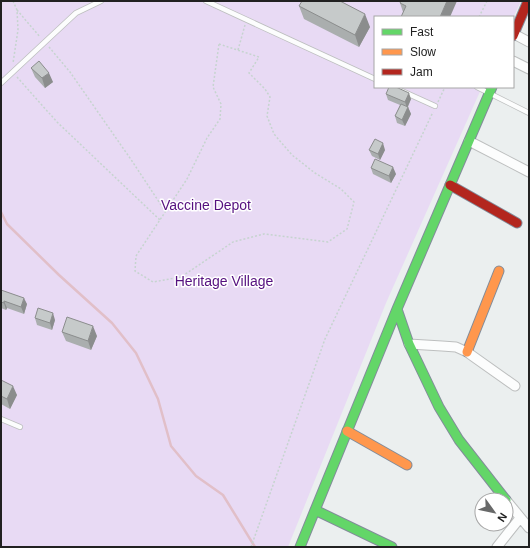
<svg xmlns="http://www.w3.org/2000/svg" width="530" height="548" font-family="Helvetica,sans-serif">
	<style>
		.park { fill: #e8daf4 }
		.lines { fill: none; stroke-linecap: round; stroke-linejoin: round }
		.stream { stroke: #e1bfc8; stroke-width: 2.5 }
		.lane-casing { stroke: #bdbfbf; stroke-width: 6 }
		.street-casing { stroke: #bdbfbf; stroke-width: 11 }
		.fast-casing { stroke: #828c9a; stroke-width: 11 }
		.slow-casing { stroke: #828c9a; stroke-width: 11 }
		.jam-casing { stroke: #828c9a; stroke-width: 11 }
		.path { stroke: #c6d4cf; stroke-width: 1.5; stroke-dasharray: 2 2; stroke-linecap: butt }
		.lane { stroke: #fcfdfd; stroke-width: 4.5 }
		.street { stroke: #fcfdfd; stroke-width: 9 }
		.fast { stroke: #63d668; stroke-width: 9 }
		.slow { stroke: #ff974d; stroke-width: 9 }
		.jam { stroke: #b3261e; stroke-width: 9 }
		.wall { fill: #aaaeae }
		.shaded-wall { fill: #8b8d8d }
		.building { fill: #c6caca; stroke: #8b8d8d }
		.labels { text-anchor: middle; stroke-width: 3; stroke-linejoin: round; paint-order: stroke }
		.park-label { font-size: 14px; fill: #55107f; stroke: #fff }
	</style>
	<rect width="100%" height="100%" fill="#ebefef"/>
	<path class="park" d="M1,1h520l-8,17v-1h-138v70h107l-96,216 -98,244h-287z"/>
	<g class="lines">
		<path class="stream" d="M1,212l6,12 52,51 53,48 24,30 22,46 13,47 25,30 27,19 32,52"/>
		<defs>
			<path id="lane" d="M206,1l169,78
				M1,83l75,-70 25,-12
				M393,87l42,19
				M477,87l52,26
				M1,419l19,8"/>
			<path id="street" d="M514,34l15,8
				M513,61l16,8
				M469,141l60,31
				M409,344l33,2 14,1 11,5 7,5 41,29
				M506,500l23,28
				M497,547l23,-29"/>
			<path id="fast" d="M397,309l12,35 30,63 20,33 47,60
				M315,510l77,37
				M300,547l97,-238 95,-222"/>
			<path id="slow" d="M467,352l32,-81
				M347,431l60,34"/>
			<path id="jam" d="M513,36l15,-35
				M450,185l67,38"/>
		</defs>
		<use href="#lane" class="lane-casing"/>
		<use href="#street" class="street-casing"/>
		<use href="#fast" class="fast-casing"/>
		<use href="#slow" class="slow-casing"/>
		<use href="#jam" class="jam-casing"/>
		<path class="path" d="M13,1l4,9 1,20 -5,33
			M17,10l23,27
			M479,17l8,-16
			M219,44l40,13 -10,16 16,16 5,8 -3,19 7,18 18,21 23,18 26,16 13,13 -7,27 -19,13 -64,-8 -31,8 -52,35 -28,5 -18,-11 1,-15 51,-77 20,-41 13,-19 1,-15 -8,-17z
			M49,47l21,25 62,89 33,50
			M238,50l7,-25
			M17,77l40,45 103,98
			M438,102l7,-15
			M251,547l74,-208 108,-227"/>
		<use href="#lane" class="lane"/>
		<use href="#street" class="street"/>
		<use href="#fast" class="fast"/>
		<use href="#slow" class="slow"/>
		<use href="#jam" class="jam"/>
	</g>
	<path class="wall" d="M457,1l-54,11 -3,-9z
		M299,6l71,21 -11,20 -55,-28z
		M31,68l22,14 -8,6 -10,-11z
		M386,94l25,5 -3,8 3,7 -6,12 -8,-3 -2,-7 5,-11 -12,-5z
		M369,150h16l-5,10 -8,-4z
		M371,168l25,6 -5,9 -18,-9z
		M1,290l26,14 -3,10 -17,-6 -1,2 -5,-2z
		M35,318l20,2 -3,10 -15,-5z
		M62,332l35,4 -6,14 -25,-9z
		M1,380l16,15 -7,14 -9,-5z"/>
	<path class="shaded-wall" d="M447,1h10l-7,16h-10z
		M365,14l5,13 -11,20 -4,-12z
		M49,73l4,9 -8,6 -3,-10z
		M409,93l2,6 -4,9 -2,-6z
		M408,107l3,7 -6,12 -3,-6z
		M383,143l2,7 -5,10 -2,-6z
		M393,167l3,7 -5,9 -2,-7z
		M24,298l3,6 -3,10 -3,-7z
		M4,301l3,7 -1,2 -2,-7z
		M53,313l2,7 -3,10 -2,-7z
		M93,326l4,10 -6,14 -3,-9z
		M13,386l4,9 -7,14 -3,-10z"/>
	<path class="building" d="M302,1h38l25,13 -10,21 -56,-29z
		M401,1h46l-7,16h-39l5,-11 -6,-3z
		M39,61l10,12 -7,5 -11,-10z
		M389,87h7l13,6 -4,9 -19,-8z
		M401,104l7,3 -6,13 -7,-4z
		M375,139l8,4 -5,11 -9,-4z
		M375,159l18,8 -4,9 -18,-8z
		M1,290l23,8 -3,9 -17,-6v2l-3,-1z
		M38,308l15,5 -3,10 -15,-5z
		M67,317l26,9 -5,15 -26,-9z
		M1,380l12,6 -6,13 -6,-3z"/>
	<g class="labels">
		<g class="park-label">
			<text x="206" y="210">Vaccine Depot</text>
			<text x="224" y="286">Heritage Village</text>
		</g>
	</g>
	<rect width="530" height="548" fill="none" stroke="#212121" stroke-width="4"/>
	<rect x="374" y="16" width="140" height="72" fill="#ffffff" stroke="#a6a6a6"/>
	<rect x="382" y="29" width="20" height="6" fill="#63d668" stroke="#a6a6a6"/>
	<text x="410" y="36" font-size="12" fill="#212121">Fast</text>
	<rect x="382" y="49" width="20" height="6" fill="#ff974d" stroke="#a6a6a6"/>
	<text x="410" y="56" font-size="12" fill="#212121">Slow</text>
	<rect x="382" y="69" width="20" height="6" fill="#b3261e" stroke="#a6a6a6"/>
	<text x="410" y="76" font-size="12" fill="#212121">Jam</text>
	<g transform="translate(494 512) rotate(123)"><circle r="19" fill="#ffffff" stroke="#a6a6a6"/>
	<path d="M0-3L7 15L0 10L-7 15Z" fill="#686969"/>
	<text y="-6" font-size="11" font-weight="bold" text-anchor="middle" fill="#212121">N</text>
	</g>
</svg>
